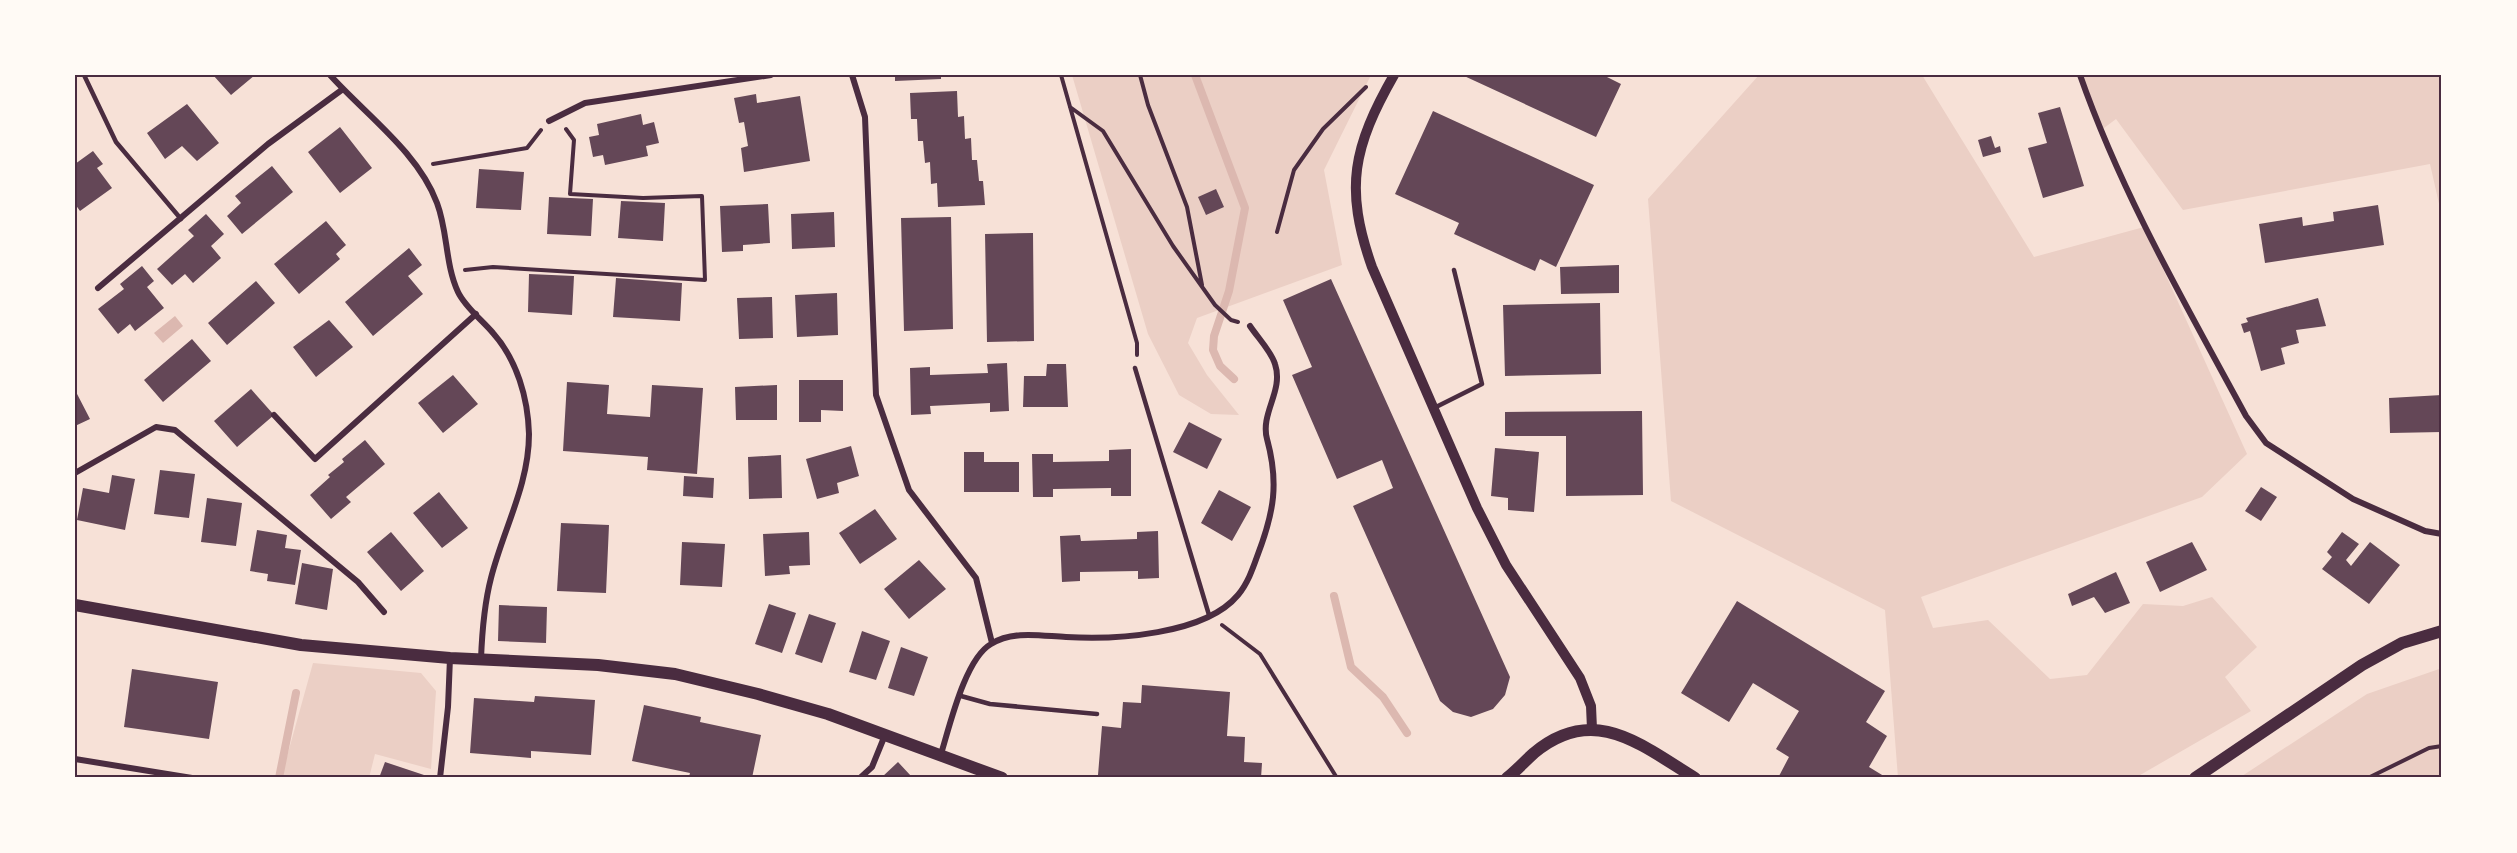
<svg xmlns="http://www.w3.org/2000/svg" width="2517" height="853" font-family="'DM Sans',sans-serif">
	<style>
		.green { fill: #ebcfc5 }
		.water { fill: #dcb8b0 }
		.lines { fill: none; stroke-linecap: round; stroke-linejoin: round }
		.stream { stroke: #dcb8b0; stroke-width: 8 }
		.building { fill: #644757 }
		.path { stroke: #4a2c40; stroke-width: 4 }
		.service { stroke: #4a2c40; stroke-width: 4.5 }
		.minor { stroke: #4a2c40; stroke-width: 6 }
		.tertiary { stroke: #4a2c40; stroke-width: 10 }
		.secondary { stroke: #4a2c40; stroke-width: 12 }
		.neatline { fill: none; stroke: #4a2c40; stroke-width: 2 }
	</style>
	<rect width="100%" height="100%" fill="#f7e1d7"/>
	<path class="green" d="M1072,75h299l-47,95 18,95 -145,53 -9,25 19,32 32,40 -28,-1 -32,-19 -31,-61z
		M1759,75h163l112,182 110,-30 103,227 -45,43 -281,100 12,31 55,-8 62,59 37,-4 56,-71 40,2 29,-9 45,50 -32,30 26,34 -116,67h-237l-13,-168 -214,-109 -23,-302z
		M2080,75h362v142l-12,-53 -247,46 -67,-91 -16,12z
		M313,663l108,10 15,18 -5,78 -56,-15 -6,24h-88z
		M2442,668v110h-203l128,-84z"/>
	<path class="water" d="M175,316l8,10 -20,17 -9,-10z"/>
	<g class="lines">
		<path class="stream" d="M1195,75l50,133 -16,83 -15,45 -1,14 7,16 14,13
			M1334,596l17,71 32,30 24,36
			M279,778l17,-85"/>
	</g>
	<path class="building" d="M213,75h42l-24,20z
		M895,75h46v4l-46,2z
		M1462,75h141l18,9 -25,53z
		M957,91l1,26 6,-1 1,23 6,-1 1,22h5l2,21h4l2,24 -47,2 -1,-24 -6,1 -1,-22 -5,1 -2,-22h-5l-1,-22h-6l-1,-26z
		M756,94l1,9 43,-7 10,65 -66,11 -3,-24 7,-2 -4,-24 -5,1 -5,-25z
		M187,104l32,39 -22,18 -15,-15 -17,13 -18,-26z
		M2060,107l24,79 -41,12 -15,-50 19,-5 -9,-30z
		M1433,111l161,74 -38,82 -16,-8 -5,12 -81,-37 5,-11 -64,-29z
		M641,114l2,11 11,-3 5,21 -13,3 2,10 -43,9 -2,-10 -10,2 -4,-20 10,-2 -2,-11z
		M340,127l32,41 -32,25 -32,-41z
		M1991,136l4,12 5,-2 1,6 -18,5 -5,-17z
		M93,151l10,13 -6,4 15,20 -32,23 -5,-7v-40z
		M272,166l21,26 -51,42 -15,-18 14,-13 -6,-7z
		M479,169l45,3 -3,38 -45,-2z
		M1216,189l8,18 -18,8 -8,-18z
		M549,197l44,2 -2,37 -44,-2z
		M621,201l44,2 -2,38 -45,-3z
		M768,204l2,39 -27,2v6l-21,1 -2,-46z
		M2378,205l6,40 -119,18 -6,-39 43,-7 1,9 31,-5 -1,-9z
		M834,212l1,35 -43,2 -1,-35z
		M206,214l18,20 -13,12 10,12 -28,25 -8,-9 -13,11 -15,-16 37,-33 -6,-6z
		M951,217l2,112 -49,2 -3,-113z
		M326,221l20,24 -10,9 4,5 -41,35 -25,-30z
		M1033,233l1,108 -47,1 -2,-108z
		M409,248l13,17 -14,11 15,18 -50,42 -28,-34z
		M1619,265v28l-58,1 -1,-27z
		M142,266l12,15 -7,6 17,21 -29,23 -5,-7 -12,10 -20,-25 26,-20 -4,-5z
		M529,274l45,2 -2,39 -44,-3z
		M616,278l66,5 -2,38 -67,-4z
		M1331,279l179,398 -5,18 -12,14 -22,8 -18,-5 -13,-11 -87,-195 40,-18 -11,-28 -45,19 -45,-104 20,-8 -29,-67z
		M256,281l19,22 -48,42 -19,-22z
		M837,293l1,42 -41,2 -2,-42z
		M772,297l1,41 -34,1 -2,-41z
		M2318,298l8,28 -30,4 3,13 -18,5 4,16 -24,7 -11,-40 -6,2 -3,-9 7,-2 -2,-4z
		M1600,303l1,71 -96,2 -2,-71z
		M329,320l24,27 -37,30 -23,-30z
		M192,339l19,22 -48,41 -19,-22z
		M1007,363l2,48 -19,1v-9l-60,3 1,8 -20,1 -1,-47 20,-1v8l58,-2 -1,-9z
		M1047,364h19l2,43h-45l1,-31h22z
		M453,375l25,29 -35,29 -25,-30z
		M799,380h44v31l-22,-1v12h-22z
		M567,382l42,3 -2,29 43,3 2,-32 51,3 -6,86 -50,-4 1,-13 -85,-6z
		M777,385v35h-41l-1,-33z
		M251,389l23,26 -37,32 -23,-26z
		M75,390l15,29 -15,7z
		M2442,395v37l-52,1 -1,-35z
		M1642,411l1,84 -77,1v-60h-61v-24z
		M1189,422l33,17 -15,30 -34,-17z
		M365,440l20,24 -39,33 5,5 -20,17 -21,-24 20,-18 -2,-2 16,-13 -2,-3z
		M851,446l8,30 -22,7 2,10 -22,6 -11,-40z
		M1495,448l44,4 -5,60 -26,-2v-12l-17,-2z
		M1131,449v47h-20v-8l-58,1v8h-20l-1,-43h21v8l56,-1v-11z
		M964,452h20v10h35v30h-55z
		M781,455l1,43 -33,1 -1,-42z
		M160,470l35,4 -6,44 -35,-4z
		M112,475l23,4 -10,51 -48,-10 6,-32 26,5z
		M684,476l30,2 -1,20 -30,-2z
		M2261,487l16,10 -16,24 -16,-10z
		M1219,490l32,17 -19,34 -31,-18z
		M439,492l29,36 -26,20 -29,-35z
		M207,498l35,5 -6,43 -35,-4z
		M875,509l22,30 -37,25 -21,-31z
		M561,523l48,2 -3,68 -49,-2z
		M257,530l30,5 -2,13 16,2 -6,35 -28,-4 1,-7 -18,-3z
		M1158,531l1,47 -21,1v-8l-58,1v9l-18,1 -2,-46 20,-1 1,6 56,-2v-7z
		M391,532l33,39 -23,20 -34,-39z
		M809,532l1,33 -21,1 1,8 -25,2 -2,-42z
		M2342,532l17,12 -13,16 5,6 19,-24 30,23 -31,39 -47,-35 10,-12 -5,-5z
		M682,542l43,2 -3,43 -42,-2z
		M2192,542l15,28 -47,22 -14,-30z
		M919,560l27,29 -37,30 -25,-30z
		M302,563l31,6 -6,41 -32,-6z
		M2116,572l14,31 -25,10 -11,-16 -22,9 -4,-12z
		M1737,601l148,90 -19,31 21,14 -18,31 18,11h-109l11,-21 -13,-8 23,-38 -46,-28 -24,39 -48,-29z
		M769,604l27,9 -14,40 -27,-9z
		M499,605l48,2 -1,36 -48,-2z
		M809,614l27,9 -14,40 -27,-9z
		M862,631l28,10 -14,39 -27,-8z
		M901,647l27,10 -14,39 -26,-8z
		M132,669l86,13 -9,57 -85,-12z
		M1142,685l88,7 -3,44 18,1 -1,25 18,1 -1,15h-125l-38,-3 4,-49 19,2 2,-26 18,1z
		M535,696l60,4 -4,55 -60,-4v7l-61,-5 4,-55 60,4z
		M644,705l57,12 -1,5 61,13 -9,43h-59l-4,-1 1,-4 -58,-12z
		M385,762l48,16h-54z
		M898,762l13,14 -30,2z"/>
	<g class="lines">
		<path class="path" d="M1061,75l76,268v12
			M1140,75l8,30 39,102 15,78
			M1070,107l33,24 70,115 42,59 16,15 7,2
			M433,164l94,-16 14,-18
			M1277,232l17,-62 29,-41 43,-42
			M465,270l28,-3 212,13 -3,-84 -59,2 -73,-4 4,-54 -8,-11
			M1222,625l38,29 77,124
			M2368,778l61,-30 13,-2"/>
		<path class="service" d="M84,75l32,67 65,77
			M1135,368l74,247
			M1434,408l48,-24 -28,-114
			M961,696l29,8 107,10"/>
		<path class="minor" d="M330,75c36,40 88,77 107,128 11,29 8,61 21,89 7,15 24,28 35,41 24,27 35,65 36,101 0,51 -26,96 -38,144 -7,27 -9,55 -10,81
			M852,75l13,42 11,278 33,95 67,88 16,65
			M2080,75c42,120 106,230 166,341l20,27 87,56 72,32 17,3
			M549,121l36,-18 186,-28
			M98,288l170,-144 75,-55
			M274,415l41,44 161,-145
			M75,473l81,-46 19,3 183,152 26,30
			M941,754c9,-29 24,-95 50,-110 22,-14 51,-8 75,-7 48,3 139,-2 172,-42 10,-12 15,-27 20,-41 16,-42 21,-71 9,-115 -7,-26 17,-48 8,-75 -4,-13 -17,-26 -25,-38
			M75,759l117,19
			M440,778l8,-71 2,-49
			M860,778l12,-11 13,-32"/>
		<path class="tertiary" d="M1394,75c-41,72 -50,113 -22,192l105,241 29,57 74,113 11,28 1,23"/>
		<path class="secondary" d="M75,605l226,40 149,13 148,7 77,9 83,20 70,20 174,64
			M1507,778c10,-8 18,-17 27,-25 60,-50 107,-8 161,25
			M2195,778l167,-113 40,-22 40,-12"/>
	</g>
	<rect width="2517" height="853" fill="none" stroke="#fffaf5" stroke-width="153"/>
	<rect x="76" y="76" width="2364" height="700" class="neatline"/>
</svg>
